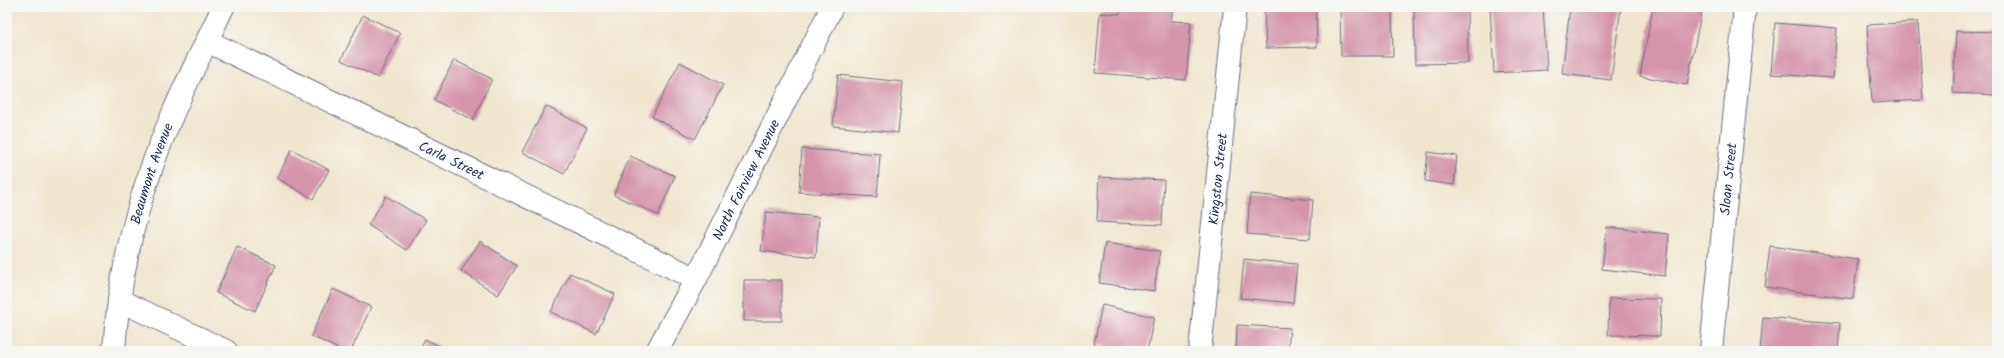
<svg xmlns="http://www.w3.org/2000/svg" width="2004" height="358" font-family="Kalam,sans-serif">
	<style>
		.building { fill: #d494aa }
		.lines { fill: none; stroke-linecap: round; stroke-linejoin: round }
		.street-casing { stroke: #666f85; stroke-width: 24 }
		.secondary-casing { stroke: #666f85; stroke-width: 24 }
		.street { stroke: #fff; stroke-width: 22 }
		.secondary { stroke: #fff; stroke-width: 22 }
		.labels { text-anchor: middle; stroke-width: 3; stroke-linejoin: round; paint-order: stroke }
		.street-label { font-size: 14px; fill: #1b2f5e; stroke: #f6f6f2 }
	</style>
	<rect width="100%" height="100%" fill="#f6f6f2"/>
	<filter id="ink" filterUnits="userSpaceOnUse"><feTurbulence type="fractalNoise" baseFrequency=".025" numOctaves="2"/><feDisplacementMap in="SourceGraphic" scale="8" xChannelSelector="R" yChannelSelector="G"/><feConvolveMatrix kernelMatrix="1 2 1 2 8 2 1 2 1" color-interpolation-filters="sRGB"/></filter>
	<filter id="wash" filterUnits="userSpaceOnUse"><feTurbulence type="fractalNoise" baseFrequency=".012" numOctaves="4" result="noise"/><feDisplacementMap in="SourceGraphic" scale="16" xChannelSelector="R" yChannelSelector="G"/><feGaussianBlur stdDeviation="0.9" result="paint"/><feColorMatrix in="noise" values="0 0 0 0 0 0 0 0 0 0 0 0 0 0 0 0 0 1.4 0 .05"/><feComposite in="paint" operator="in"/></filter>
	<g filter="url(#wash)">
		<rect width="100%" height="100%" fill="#f0e6ce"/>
		<g id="blocks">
			<path class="building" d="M1121,7h52l-2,14 20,1 -5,58 -91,-7 5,-60 20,1z
				M1264,7h52l1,40 -51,1z
				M1340,7h52l1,49h-52z
				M1414,7h53l1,56 -53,1z
				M1490,7h53l4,63 -53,3z
				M1570,7h51l-10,73 -49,-6z
				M1653,7l49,1 -15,77 -47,-9z
				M363,15l37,18 -22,45 -37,-18z
				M1918,22l5,78 -51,3 -5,-78z
				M1775,23l62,5 -4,50 -62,-4z
				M1956,31l41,1 -1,63 -43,-2z
				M454,60l38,19 -19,41 -39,-20z
				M680,62l43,23 -28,54 -43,-22z
				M838,75l65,7 -5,51 -65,-7z
				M546,106l41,22 -23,46 -42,-22z
				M292,149l37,21 -16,29 -36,-21z
				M802,149l78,5 -3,43 -78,-5z
				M1428,152l29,4 -3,29 -29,-4z
				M630,156l45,20 -17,39 -44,-20z
				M1099,177l65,3 -2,45 -65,-3z
				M1250,194l63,6 -3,39 -63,-5z
				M386,196l40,24 -19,30 -39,-25z
				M766,212l53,5 -3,40 -55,-6z
				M1607,227l62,7 -4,42 -63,-7z
				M480,241l37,25 -19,29 -37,-24z
				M1105,243l55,8 -6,40 -55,-8z
				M1770,246l88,13 -5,40 -88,-12z
				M237,247l39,18 -21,46 -39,-18z
				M1244,259l53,5 -4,39 -53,-5z
				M570,273l45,21 -19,40 -45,-22z
				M744,280h38v41h-38z
				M333,289l38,18 -20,44h-8l-32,-15z
				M1609,298l52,1 -1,37 -52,-1z
				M1102,305l52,12 -7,34h-22l-31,-7z
				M1763,317l77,6 -2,28h-78z
				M1237,325l53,3 -2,23h-52z
				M425,339l24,12h-29z"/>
		</g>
	</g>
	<g filter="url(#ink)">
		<use href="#blocks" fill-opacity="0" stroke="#666f85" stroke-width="1"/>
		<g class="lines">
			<defs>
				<g id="street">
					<path id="s1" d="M207,41l489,238"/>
					<path d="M119,300l107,51"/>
					<path id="s2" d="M657,351l39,-72 136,-272"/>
					<path id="s3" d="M1200,351l35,-344"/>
					<path id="s4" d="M1711,351l34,-344"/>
				</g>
				<g id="secondary">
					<path id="s5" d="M114,351c5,-82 27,-165 60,-240 15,-35 33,-69 49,-104"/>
				</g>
			</defs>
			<use href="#street" class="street-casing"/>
			<use href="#secondary" class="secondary-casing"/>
			<use href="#street" class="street"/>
			<use href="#secondary" class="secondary"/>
		</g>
	</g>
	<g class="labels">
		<g class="street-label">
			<text dy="5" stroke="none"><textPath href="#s1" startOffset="272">Carla Street</textPath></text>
			<text dy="5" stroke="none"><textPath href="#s5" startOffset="182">Beaumont Avenue</textPath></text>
			<text dy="5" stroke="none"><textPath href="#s3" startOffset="173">Kingston Street</textPath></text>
			<text dy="5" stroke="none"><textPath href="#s4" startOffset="173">Sloan Street</textPath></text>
			<text dy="5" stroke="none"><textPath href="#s2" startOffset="193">North Fairview Avenue</textPath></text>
		</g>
	</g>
	<rect width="2004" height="358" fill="none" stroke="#f6f6f2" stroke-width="24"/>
</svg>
